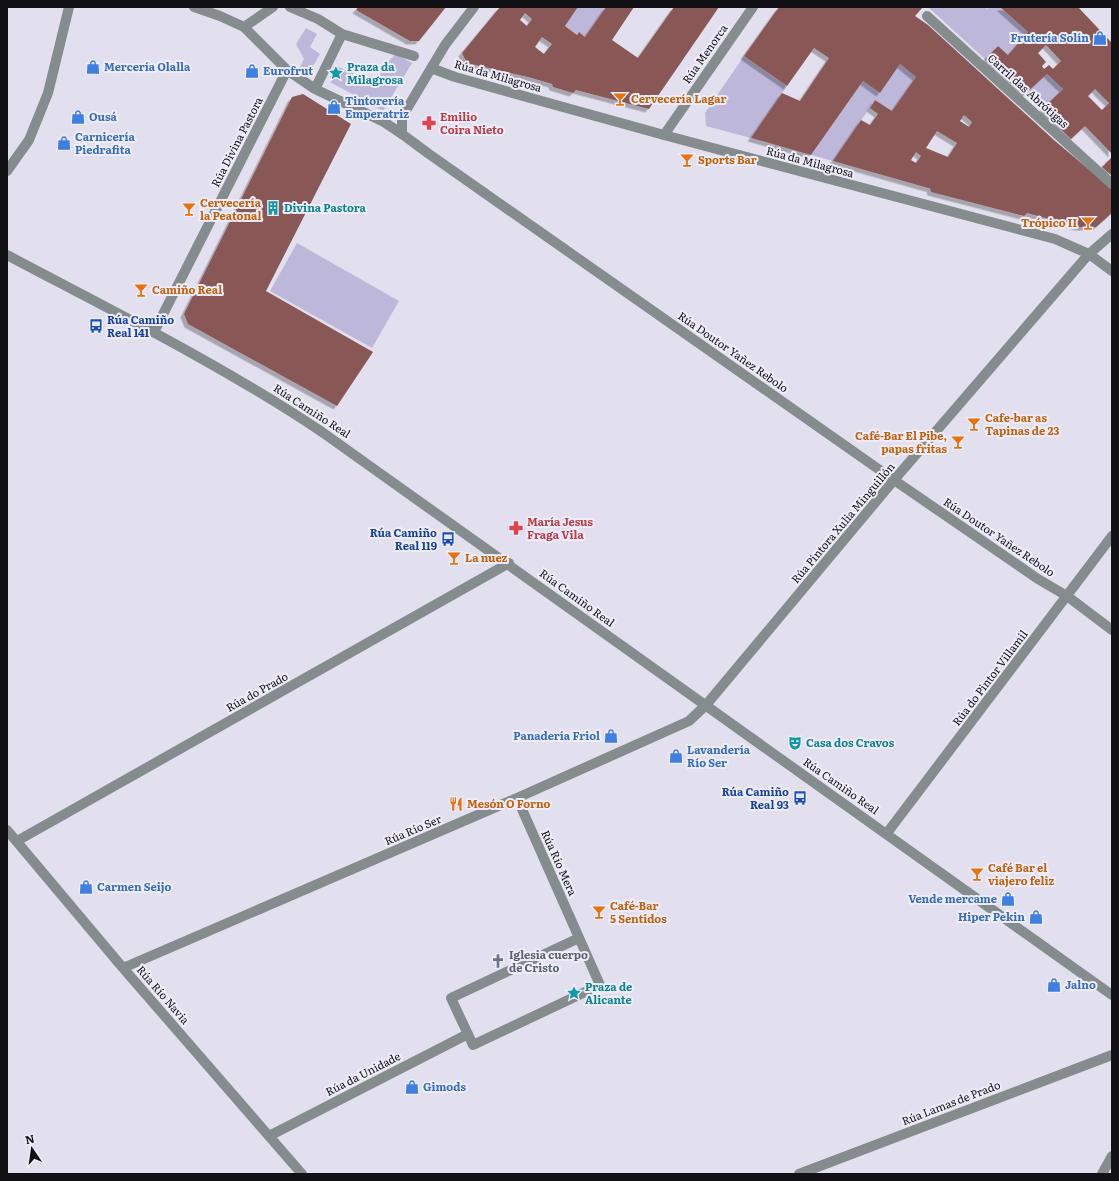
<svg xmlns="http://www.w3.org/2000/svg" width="1119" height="1181" font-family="Literata,serif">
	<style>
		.green { fill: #bdb8da }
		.building { fill: #895857; fill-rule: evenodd; filter: url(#shadow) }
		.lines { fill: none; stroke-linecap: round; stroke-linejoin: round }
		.pedestrian { stroke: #848c8d; stroke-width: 10 }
		.minor { stroke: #848c8d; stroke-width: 10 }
		.labels { text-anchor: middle; stroke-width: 4; stroke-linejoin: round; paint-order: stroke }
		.shop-label { font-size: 11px; font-weight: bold; fill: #366cbe; stroke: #efedfb; text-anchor: start }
		.street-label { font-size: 11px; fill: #111115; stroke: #efedfb }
		.culture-label { font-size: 11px; font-weight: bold; fill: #0d838f; stroke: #efedfb; text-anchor: start }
		.food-label { font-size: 11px; font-weight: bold; fill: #c56008; stroke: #efedfb; text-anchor: start }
		.health-label { font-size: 11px; font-weight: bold; fill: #be3a42; stroke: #efedfb; text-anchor: start }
		.transit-label { font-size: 11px; font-weight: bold; fill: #164399; stroke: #efedfb; text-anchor: end }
		.worship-label { font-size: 11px; font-weight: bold; fill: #5b616d; stroke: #efedfb; text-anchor: start }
	</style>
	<defs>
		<filter id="shadow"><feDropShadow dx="-3.5" dy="3.5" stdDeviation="0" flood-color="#0004"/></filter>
	</defs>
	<rect width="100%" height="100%" fill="#e2e0ee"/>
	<path class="green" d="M578,7h28l-21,30 -6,-5 -2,3 -12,-9z
		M928,7h57l2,2 2,-2h11l28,25 -20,23 -10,-9 -13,13z
		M306,28l11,6 -7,13 10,7 -11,19 -9,-6 4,-8 -8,-15z
		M396,54l16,9 -29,48 -53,-29 9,-15c16,7 23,13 41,8l8,-13z
		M744,56l43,30 -36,52 -45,-12 -1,-13z
		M900,64l16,13 -24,34 -17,-11 -42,61 -22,-6 52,-74 17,12z
		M1047,74l16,15 -22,21 -17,-15z
		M297,243l102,58 -27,47 -102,-57z"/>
	<path class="building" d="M358,7h88l-27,34h-9l-54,-31z
		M500,7h78l-13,19 12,9 2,-3 6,5 21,-30h28l-22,33 26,18 36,-51h45l-70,102 -73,-19 -3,3 -20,-6 -1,-3 -24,-7 -61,-14 -5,-10zM525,13l7,6 -5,7 -7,-6zM542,37l10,7 -8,10 -9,-7z
		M779,7h144l-8,9 13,9 126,115 58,49v24l-16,14h-17l-52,-14 -3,3 -93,-24 -1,-4h-2l-95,-27 28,-41 9,5 8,-11 -8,-6 5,-8 17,11 24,-34 -16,-13 -20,29 -17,-12 -52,74 -60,-17 31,-45 18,8 29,-43 -15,-10 -27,38 -43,-30zM964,115l8,7 -3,5 -9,-6zM937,131l20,12 -9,14 -22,-9zM916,152l5,4 -5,7 -5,-3z
		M1000,7h78l34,36v111l-27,-28 -14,13 -30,-29 22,-21 -16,-15 -23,21 -39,-36 13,-13 10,9 20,-23zM1046,45l15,16 -8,8 -4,-4 -5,4 -2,-3 4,-4 -8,-9zM1095,89l14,14 -7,7 -14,-14z
		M303,94l48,30 -85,167 107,61 -36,54 -149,-82 -4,-10 108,-217z
		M1112,157v19l-10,-9z"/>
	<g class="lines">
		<path class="pedestrian" d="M194,7l26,9 24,11 43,43 28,19 69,33 18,12
			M290,7l28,12 24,15 72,22
			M244,27l29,-20
			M315,89l27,-55
			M664,135l89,-128
			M1089,254l23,17
			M154,332l133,-262"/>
		<path class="minor" d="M474,7l-29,38 -40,67 -3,8v14l27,20 465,326 144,99 29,17 45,34
			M927,16l185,168
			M431,68l24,9 209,58 391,104 34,15
			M7,171l22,-31 19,-47 21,-86
			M7,255c106,56 215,110 315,177l790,563
			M517,798c28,62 55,125 83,187l-127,60 -22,-47 128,-60
			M7,830l116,138 179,206
			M887,833l225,-297
			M17,841l492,-278
			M123,968l394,-170 172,-77 17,-16 188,-225 181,-210 14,-16 23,-20
			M269,1136l199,-102
			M799,1174l313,-119
			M1102,1174l10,-18"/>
	</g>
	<defs>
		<symbol id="shop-bare" viewBox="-9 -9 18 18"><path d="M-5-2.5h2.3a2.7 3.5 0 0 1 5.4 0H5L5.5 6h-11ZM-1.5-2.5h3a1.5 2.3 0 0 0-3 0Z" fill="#3f7fe0" stroke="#efedfb" stroke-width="2.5" paint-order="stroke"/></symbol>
		<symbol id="sight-bare" viewBox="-9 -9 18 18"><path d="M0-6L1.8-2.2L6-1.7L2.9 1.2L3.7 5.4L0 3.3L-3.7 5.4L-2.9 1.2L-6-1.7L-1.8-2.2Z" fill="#0f9aa8" stroke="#efedfb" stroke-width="2.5" paint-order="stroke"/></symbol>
		<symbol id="bar-bare" viewBox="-9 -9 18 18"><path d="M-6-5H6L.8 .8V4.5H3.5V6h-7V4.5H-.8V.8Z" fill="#e8710a" stroke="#efedfb" stroke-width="2.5" paint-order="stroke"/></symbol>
		<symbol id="pharmacy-bare" viewBox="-9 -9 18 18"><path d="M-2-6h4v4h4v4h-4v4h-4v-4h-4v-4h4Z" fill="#e0444e" stroke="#efedfb" stroke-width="2.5" paint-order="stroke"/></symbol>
		<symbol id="building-bare" viewBox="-9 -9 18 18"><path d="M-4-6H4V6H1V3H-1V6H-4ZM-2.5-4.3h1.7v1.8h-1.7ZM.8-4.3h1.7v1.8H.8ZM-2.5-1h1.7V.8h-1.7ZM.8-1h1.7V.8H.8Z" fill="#0f9aa8" stroke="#efedfb" stroke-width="2.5" paint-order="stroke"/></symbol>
		<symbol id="bus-bare" viewBox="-9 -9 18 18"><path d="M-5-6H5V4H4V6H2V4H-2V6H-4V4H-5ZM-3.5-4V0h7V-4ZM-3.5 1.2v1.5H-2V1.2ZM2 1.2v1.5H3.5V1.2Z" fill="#1a4fb4" stroke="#efedfb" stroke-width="2.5" paint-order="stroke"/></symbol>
		<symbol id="theatre-bare" viewBox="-9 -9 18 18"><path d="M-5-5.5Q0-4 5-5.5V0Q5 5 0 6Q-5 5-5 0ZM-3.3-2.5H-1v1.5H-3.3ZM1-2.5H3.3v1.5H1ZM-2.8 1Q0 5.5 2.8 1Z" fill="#0f9aa8" stroke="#efedfb" stroke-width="2.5" paint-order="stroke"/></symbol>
		<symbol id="restaurant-bare" viewBox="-9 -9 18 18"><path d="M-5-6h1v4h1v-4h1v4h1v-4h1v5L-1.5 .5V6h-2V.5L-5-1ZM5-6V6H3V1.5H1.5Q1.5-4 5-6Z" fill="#e8710a" stroke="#efedfb" stroke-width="2.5" paint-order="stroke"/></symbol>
		<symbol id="church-bare" viewBox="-9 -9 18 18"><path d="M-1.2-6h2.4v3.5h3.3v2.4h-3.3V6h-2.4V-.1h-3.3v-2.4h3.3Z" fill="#6b7280" stroke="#efedfb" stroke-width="2.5" paint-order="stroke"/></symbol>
	</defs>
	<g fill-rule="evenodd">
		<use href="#shop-bare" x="1090" y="28" width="20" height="20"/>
		<use href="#shop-bare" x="83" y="57" width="20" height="20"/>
		<use href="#shop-bare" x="242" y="61" width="20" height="20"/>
		<use href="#sight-bare" x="326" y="63" width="20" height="20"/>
		<use href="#bar-bare" x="610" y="89" width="20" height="20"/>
		<use href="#shop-bare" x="324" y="97" width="20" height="20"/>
		<use href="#shop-bare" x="68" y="107" width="20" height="20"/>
		<use href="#pharmacy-bare" x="419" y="113" width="20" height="20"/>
		<use href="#shop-bare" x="54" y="133" width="20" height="20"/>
		<use href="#bar-bare" x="677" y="150" width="20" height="20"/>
		<use href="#building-bare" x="263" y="198" width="20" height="20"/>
		<use href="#bar-bare" x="179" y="199" width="20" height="20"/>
		<use href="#bar-bare" x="1078" y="213" width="20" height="20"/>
		<use href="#bar-bare" x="131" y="280" width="20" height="20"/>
		<use href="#bus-bare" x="86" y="316" width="20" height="20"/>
		<use href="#bar-bare" x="964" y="414" width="20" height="20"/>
		<use href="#bar-bare" x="948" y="432" width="20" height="20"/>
		<use href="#pharmacy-bare" x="506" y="518" width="20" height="20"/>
		<use href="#bus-bare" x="438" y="529" width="20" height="20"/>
		<use href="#bar-bare" x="444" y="548" width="20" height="20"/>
		<use href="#shop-bare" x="601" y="726" width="20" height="20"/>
		<use href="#theatre-bare" x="785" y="733" width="20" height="20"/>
		<use href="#shop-bare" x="666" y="746" width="20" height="20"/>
		<use href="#bus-bare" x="790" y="788" width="20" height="20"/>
		<use href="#restaurant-bare" x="446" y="794" width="20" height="20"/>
		<use href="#bar-bare" x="967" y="864" width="20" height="20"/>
		<use href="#shop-bare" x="76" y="877" width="20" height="20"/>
		<use href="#shop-bare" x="998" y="889" width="20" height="20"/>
		<use href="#bar-bare" x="589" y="902" width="20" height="20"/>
		<use href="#shop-bare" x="1026" y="907" width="20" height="20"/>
		<use href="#church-bare" x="488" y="951" width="20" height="20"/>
		<use href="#shop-bare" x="1044" y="975" width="20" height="20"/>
		<use href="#sight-bare" x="564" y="983" width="20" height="20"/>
		<use href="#shop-bare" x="402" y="1077" width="20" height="20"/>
	</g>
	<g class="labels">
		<g class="shop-label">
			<text x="1089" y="42" text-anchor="end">Frutería Solín</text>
			<text x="104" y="71">Mercería Olalla</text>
			<text x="263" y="75">Eurofrut</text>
			<text x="345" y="105">Tintorería<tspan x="345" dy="13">Emperatriz</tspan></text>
			<text x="89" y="121">Ousá</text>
			<text x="75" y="141">Carnicería<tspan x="75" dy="13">Piedrafita</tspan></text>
			<text x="600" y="740" text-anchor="end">Panadería Friol</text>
			<text x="687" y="754">Lavandería<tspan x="687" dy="13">Río Ser</tspan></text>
			<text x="97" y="891">Carmen Seijo</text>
			<text x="997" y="903" text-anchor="end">Vende mercame</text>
			<text x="1025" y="921" text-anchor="end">Hiper Pekin</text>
			<text x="1065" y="989">Jalno</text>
			<text x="423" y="1091">Gimods</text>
		</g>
		<g class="street-label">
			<text transform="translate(705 54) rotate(-55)" y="4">Rúa Menorca</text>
			<text transform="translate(498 76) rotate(16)" y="4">Rúa da Milagrosa</text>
			<text transform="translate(1028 91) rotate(42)" y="4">Carril das Abrótigas</text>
			<text transform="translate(237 142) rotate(-63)" y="4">Rúa Divina Pastora</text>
			<text transform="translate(810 162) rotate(15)" y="4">Rúa da Milagrosa</text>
			<text transform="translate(733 352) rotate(35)" y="4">Rúa Doutor Yañez Rebolo</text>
			<text transform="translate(312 411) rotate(33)" y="4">Rúa Camiño Real</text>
			<text transform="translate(843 523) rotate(-50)" y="4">Rúa Pintora Xulia Minguillón</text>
			<text transform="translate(999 537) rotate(34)" y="4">Rúa Doutor Yañez Rebolo</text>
			<text transform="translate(577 598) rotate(36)" y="4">Rúa Camiño Real</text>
			<text transform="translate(990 678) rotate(-53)" y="4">Rúa do Pintor Villamil</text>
			<text transform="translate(257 692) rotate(-29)" y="4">Rúa do Prado</text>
			<text transform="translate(841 786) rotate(35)" y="4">Rúa Camiño Real</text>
			<text transform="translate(413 830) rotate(-23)" y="4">Rúa Río Ser</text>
			<text transform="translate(559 863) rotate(66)" y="4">Rúa Río Mera</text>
			<text transform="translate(163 995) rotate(49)" y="4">Rúa Río Navia</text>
			<text transform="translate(363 1074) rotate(-27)" y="4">Rúa da Unidade</text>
			<text transform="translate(951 1103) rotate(-21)" y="4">Rúa Lamas de Prado</text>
		</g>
		<g class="culture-label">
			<text x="347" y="71">Praza da<tspan x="347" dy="13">Milagrosa</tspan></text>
			<text x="284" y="212">Divina Pastora</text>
			<text x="806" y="747">Casa dos Cravos</text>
			<text x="585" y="991">Praza de<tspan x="585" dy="13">Alicante</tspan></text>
		</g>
		<g class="food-label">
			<text x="631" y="103">Cervecería Lagar</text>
			<text x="698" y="164">Sports Bar</text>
			<text x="200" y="207">Cervecería<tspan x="200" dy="13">la Peatonal</tspan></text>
			<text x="1077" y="227" text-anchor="end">Trópico II</text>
			<text x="152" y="294">Camiño Real</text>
			<text x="985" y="422">Cafe-bar as<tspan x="985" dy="13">Tapinas de 23</tspan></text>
			<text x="947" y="440" text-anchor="end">Café-Bar El Pibe,<tspan x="947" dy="13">papas fritas</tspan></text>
			<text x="465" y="562">La nuez</text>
			<text x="467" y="808">Mesón O Forno</text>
			<text x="988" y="872">Café Bar el<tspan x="988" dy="13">viajero feliz</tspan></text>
			<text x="610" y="910">Café-Bar<tspan x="610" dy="13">5 Sentidos</tspan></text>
		</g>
		<g class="health-label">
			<text x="440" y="121">Emilio<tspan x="440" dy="13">Coira Nieto</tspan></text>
			<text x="527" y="526">María Jesus<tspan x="527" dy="13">Fraga Vila</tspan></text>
		</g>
		<g class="transit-label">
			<text x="107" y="324" text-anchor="start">Rúa Camiño<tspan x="107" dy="13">Real 141</tspan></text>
			<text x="437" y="537">Rúa Camiño<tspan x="437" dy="13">Real 119</tspan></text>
			<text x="789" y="796">Rúa Camiño<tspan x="789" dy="13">Real 93</tspan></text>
		</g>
		<g class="worship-label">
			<text x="509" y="959">Iglesia cuerpo<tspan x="509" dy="13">de Cristo</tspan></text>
		</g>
	</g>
	<rect width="1119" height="1181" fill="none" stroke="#111115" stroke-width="16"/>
	<g transform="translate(32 1149) rotate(347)" stroke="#efedfb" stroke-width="3" paint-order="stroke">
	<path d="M0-3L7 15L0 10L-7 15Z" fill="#111115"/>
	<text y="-6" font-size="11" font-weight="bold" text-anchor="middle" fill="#111115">N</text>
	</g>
</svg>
